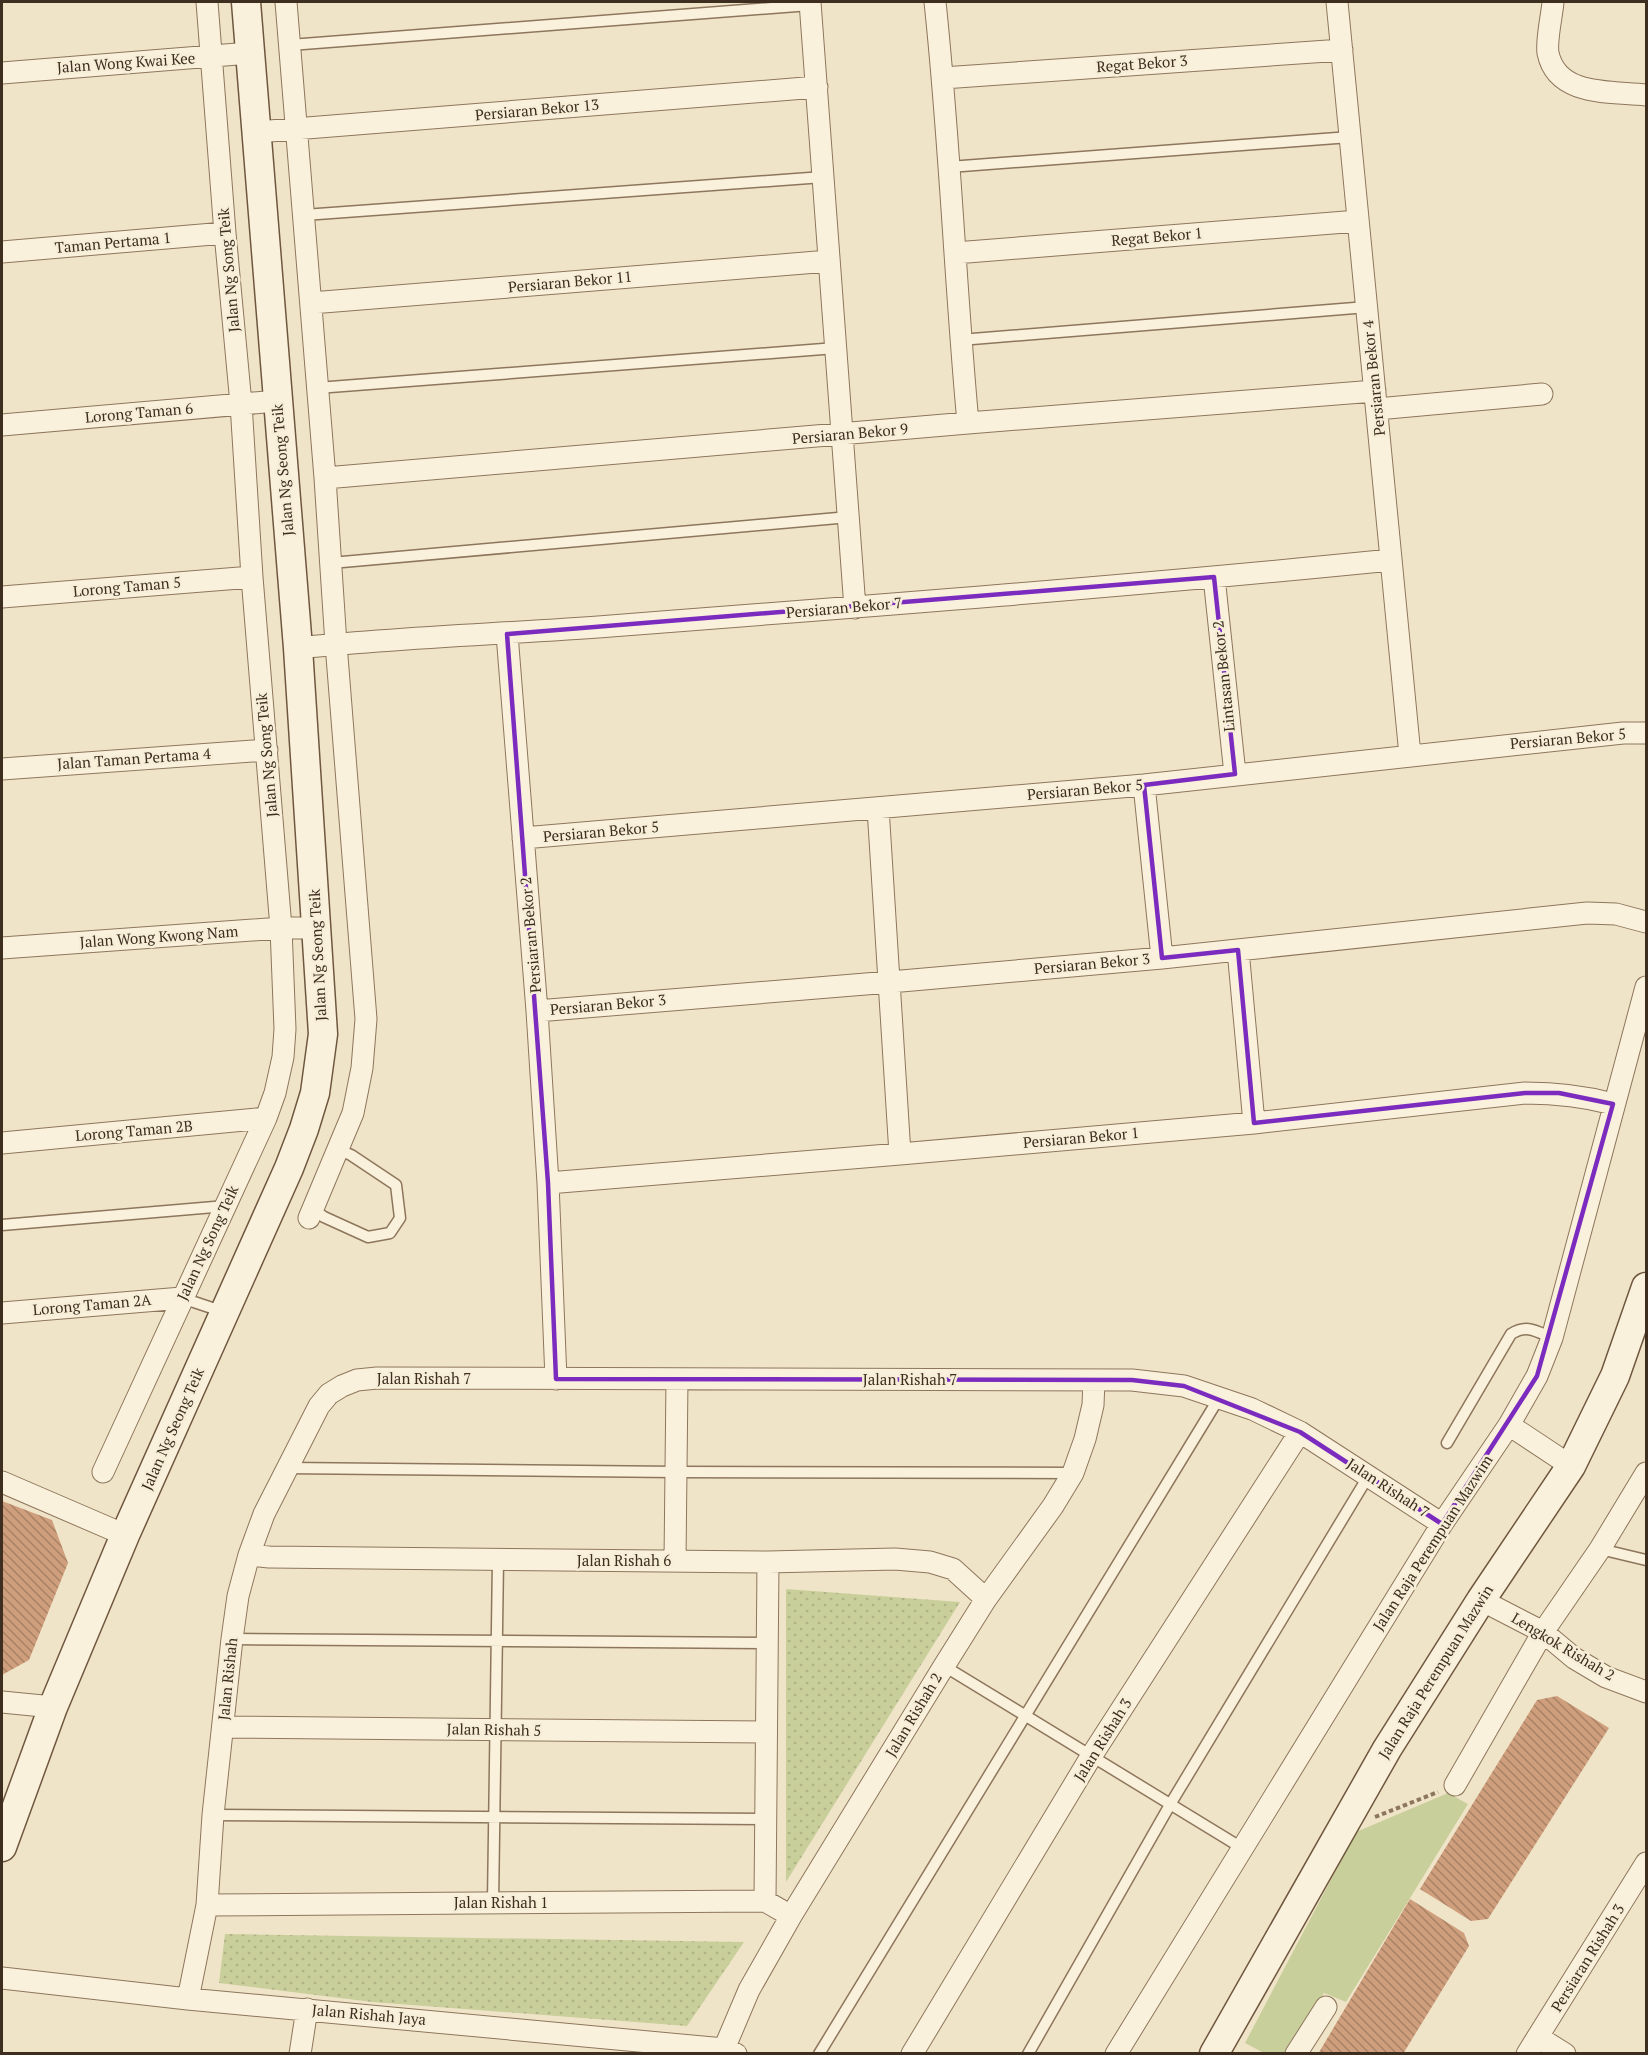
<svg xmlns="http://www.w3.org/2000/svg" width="1648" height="2055" font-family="'PT Serif',serif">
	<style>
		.grass { fill: #c9cf9b }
		.park { fill: url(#park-dots) }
		.building { fill: url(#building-back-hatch) }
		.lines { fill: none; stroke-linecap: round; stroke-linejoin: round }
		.service-casing { stroke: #8d765c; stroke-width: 13 }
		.minor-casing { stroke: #8d765c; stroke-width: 23 }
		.secondary-casing { stroke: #6f573f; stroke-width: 31 }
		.path { stroke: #8d765c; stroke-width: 4; stroke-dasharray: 4.5 3; stroke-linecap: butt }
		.service { stroke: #faf1dc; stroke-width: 10 }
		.minor { stroke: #faf1dc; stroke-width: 21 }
		.secondary { stroke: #faf1dc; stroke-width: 28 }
		.marked { fill: none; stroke: #7b2cbf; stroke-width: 4.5; stroke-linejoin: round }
		.labels { text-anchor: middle; stroke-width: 5; stroke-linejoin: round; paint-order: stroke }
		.street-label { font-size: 15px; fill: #3d2e20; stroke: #f7eed8 }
	</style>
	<defs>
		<pattern id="park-dots" width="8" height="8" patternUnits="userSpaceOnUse" patternTransform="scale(1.5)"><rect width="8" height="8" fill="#c9cf9b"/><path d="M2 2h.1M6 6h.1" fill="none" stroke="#aeb285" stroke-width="1.8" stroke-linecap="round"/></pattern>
		<pattern id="building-back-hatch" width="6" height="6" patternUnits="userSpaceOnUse" patternTransform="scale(1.5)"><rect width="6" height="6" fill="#cf9f7d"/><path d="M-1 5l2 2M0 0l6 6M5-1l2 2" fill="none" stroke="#a98266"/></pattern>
	</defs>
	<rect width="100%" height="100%" fill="#f0e4c8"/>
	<path class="grass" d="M1448,1793l20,11 -122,198 -22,-9 -35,60h-25l-19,-10 111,-211z"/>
	<path class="park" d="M786,1589l174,13 -174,280z
		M225,1934l519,8 -57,84 -315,-24 -153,-19z"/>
	<path class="building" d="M2,1501l50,19 16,43 -39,97 -27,15z
		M1557,1696l52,32 -121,191 -17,2 -51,-32 117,-189z
		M1410,1899l54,34 5,13 -66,108h-85z"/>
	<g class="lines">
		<defs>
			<path id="service" d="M290,45l520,-40
				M949,167l401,-30
				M304,215l519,-38
				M960,340l407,-33
				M317,388l519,-40
				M331,563l518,-46
				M312,1209l12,8 44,20 22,-4 10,-15 -4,-33 -45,-30 -14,-6
				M2,1225l224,-19
				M182,1298l42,14
				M1447,1443l64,-109c16,-10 25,-3 41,4
				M287,1468l389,4 396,1
				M1600,1549l46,11
				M232,1639l534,4
				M944,1666l298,182
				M213,1815l553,4
				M493,1903l5,-343
				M819,2054l400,-656
				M1028,2054l143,-251 198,-328"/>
			<path id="minor" d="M286,2l39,476 11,166 30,375 -4,49 -9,45 -44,105
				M810,2l45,606
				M935,2c15,140 20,281 33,421
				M1337,2l73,753
				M1553,2c-1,13 -7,38 -5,51 9,44 63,38 98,42
				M2,73l248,-20
				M943,78l399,-28
				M257,132l560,-45
				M2,252l223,-19
				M955,253l403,-32
				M311,303l518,-42
				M1377,409l165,-15
				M2,425l275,-24
				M325,478l643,-55 407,-32
				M1214,577l21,197
				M2,597l250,-20
				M507,634l30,377 11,172 8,196
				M298,648c104,-11 209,-14 313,-22 260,-20 520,-40 780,-66
				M2,769l265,-19
				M1144,785l18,173
				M878,808l22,346
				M523,838l621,-53 479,-52h23
				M2,948l279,-20h36
				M1238,950l16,173
				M537,1011l353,-29 272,-24 425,-45 29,1 30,8
				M2,1143l264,-25
				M548,1183l352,-29 354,-31 271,-30c31,0 59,3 88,11
				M2,1313l180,-15
				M1509,1425l62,41
				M103,1472l163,-354 9,-25 8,-36 2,-28 -4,-101 -29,-351 -11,-173 -16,-171 -18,-231
				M2,1482l123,53
				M249,1555l20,2 499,5 127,-3 35,3 23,7 33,30
				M675,1561l2,-182
				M1481,1600l62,32 31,26 32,19 40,15
				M2,1702l51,5
				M223,1727l542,5
				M1455,1785l88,-153 57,-83 46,-76
				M765,1901l3,-339
				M207,1905l558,-4 26,15
				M2,1978l186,21 536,50 12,5
				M188,1999l19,-94 6,-90 19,-176 6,-43 11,-41 15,-41 55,-108 10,-12 13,-8 15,-6 20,-2 755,2 52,6 68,23 48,23 142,92
				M1538,2037l27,17
				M724,2049l25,-59 42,-74 153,-250 42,-67 67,-93 20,-33 12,-34 8,-34 1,-25
				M300,2054l7,-45
				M912,2054l180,-299 208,-323
				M1116,2054l326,-530 67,-99 28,-49 15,-38 94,-351
				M1296,2054l30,-47
				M1527,2054l119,-191"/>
			<path id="secondary" d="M2,1847l51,-140 72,-172 164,-367 15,-39 11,-36 8,-59 -25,-386 -52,-646
				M1214,2054l173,-305 94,-149 90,-134 44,-90 31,-89"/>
		</defs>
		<use href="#service" class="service-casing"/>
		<use href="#minor" class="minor-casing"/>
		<use href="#secondary" class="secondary-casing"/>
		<path class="path" d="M1375,1817l63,-25"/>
		<use href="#service" class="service"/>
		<use href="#minor" class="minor"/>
		<use href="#secondary" class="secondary"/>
	</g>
	<path class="marked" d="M1214,577l21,197 -91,11 18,173 76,-8 16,173 271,-30h34l54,11 -76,272 -95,148 -142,-92 -116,-46 -52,-6 -576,-1 -8,-196 -41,-549z"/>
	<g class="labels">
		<g class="street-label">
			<text transform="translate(126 63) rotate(-4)" y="5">Jalan Wong Kwai Kee</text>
			<text transform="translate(1142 64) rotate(-4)" y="5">Regat Bekor 3</text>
			<text transform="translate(537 110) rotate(-5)" y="5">Persiaran Bekor 13</text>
			<text transform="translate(1157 237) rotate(-5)" y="5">Regat Bekor 1</text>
			<text transform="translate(113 243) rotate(-5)" y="5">Taman Pertama 1</text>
			<text transform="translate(229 270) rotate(-95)" y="5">Jalan Ng Song Teik</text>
			<text transform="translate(570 282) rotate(-5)" y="5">Persiaran Bekor 11</text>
			<text transform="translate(1374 378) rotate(-96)" y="5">Persiaran Bekor 4</text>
			<text transform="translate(139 413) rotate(-5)" y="5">Lorong Taman 6</text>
			<text transform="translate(850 434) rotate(-5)" y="5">Persiaran Bekor 9</text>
			<text transform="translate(283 470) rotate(-95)" y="5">Jalan Ng Seong Teik</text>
			<text transform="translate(127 587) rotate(-5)" y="5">Lorong Taman 5</text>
			<text transform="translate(844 608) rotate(-5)" y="5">Persiaran Bekor 7</text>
			<text transform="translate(1224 676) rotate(-96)" y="5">Lintasan Bekor 2</text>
			<text transform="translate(1568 739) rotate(-5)" y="5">Persiaran Bekor 5</text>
			<text transform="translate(267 755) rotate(-95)" y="5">Jalan Ng Song Teik</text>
			<text transform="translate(134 759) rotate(-4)" y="5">Jalan Taman Pertama 4</text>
			<text transform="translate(1085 790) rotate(-5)" y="5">Persiaran Bekor 5</text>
			<text transform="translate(601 832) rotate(-5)" y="5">Persiaran Bekor 5</text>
			<text transform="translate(531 935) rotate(-95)" y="5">Persiaran Bekor 2</text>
			<text transform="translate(159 937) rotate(-4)" y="5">Jalan Wong Kwong Nam</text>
			<text transform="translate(318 955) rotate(-93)" y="5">Jalan Ng Seong Teik</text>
			<text transform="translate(1092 964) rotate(-5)" y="5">Persiaran Bekor 3</text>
			<text transform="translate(608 1005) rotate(-5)" y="5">Persiaran Bekor 3</text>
			<text transform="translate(134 1131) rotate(-5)" y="5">Lorong Taman 2B</text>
			<text transform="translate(1081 1138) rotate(-5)" y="5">Persiaran Bekor 1</text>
			<text transform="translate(208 1243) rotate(-65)" y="5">Jalan Ng Song Teik</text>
			<text transform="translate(92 1305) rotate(-5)" y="5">Lorong Taman 2A</text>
			<text x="424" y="1384">Jalan Rishah 7</text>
			<text x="910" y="1385">Jalan Rishah 7</text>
			<text transform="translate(173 1429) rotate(-66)" y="5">Jalan Ng Seong Teik</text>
			<text transform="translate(1388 1488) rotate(33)" y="5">Jalan Rishah 7</text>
			<text transform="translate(1433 1543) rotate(-57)" y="5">Jalan Raja Perempuan Mazwim</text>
			<text x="624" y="1566">Jalan Rishah 6</text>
			<text transform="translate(1563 1647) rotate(31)" y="5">Lengkok Rishah 2</text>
			<text transform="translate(1436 1672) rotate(-58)" y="5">Jalan Raja Perempuan Mazwin</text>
			<text transform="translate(228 1679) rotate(-84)" y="5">Jalan Rishah</text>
			<text transform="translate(914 1715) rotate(-59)" y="5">Jalan Rishah 2</text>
			<text transform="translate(494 1730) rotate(1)" y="5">Jalan Rishah 5</text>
			<text transform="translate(1103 1740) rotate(-58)" y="5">Jalan Rishah 3</text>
			<text x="501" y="1908">Jalan Rishah 1</text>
			<text transform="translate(1588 1958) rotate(-58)" y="5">Persiaran Rishah 3</text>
			<text transform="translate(369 2015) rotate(5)" y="5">Jalan Rishah Jaya</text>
		</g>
	</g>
	<rect width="1648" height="2055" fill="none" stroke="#3d2e20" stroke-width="6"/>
</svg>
